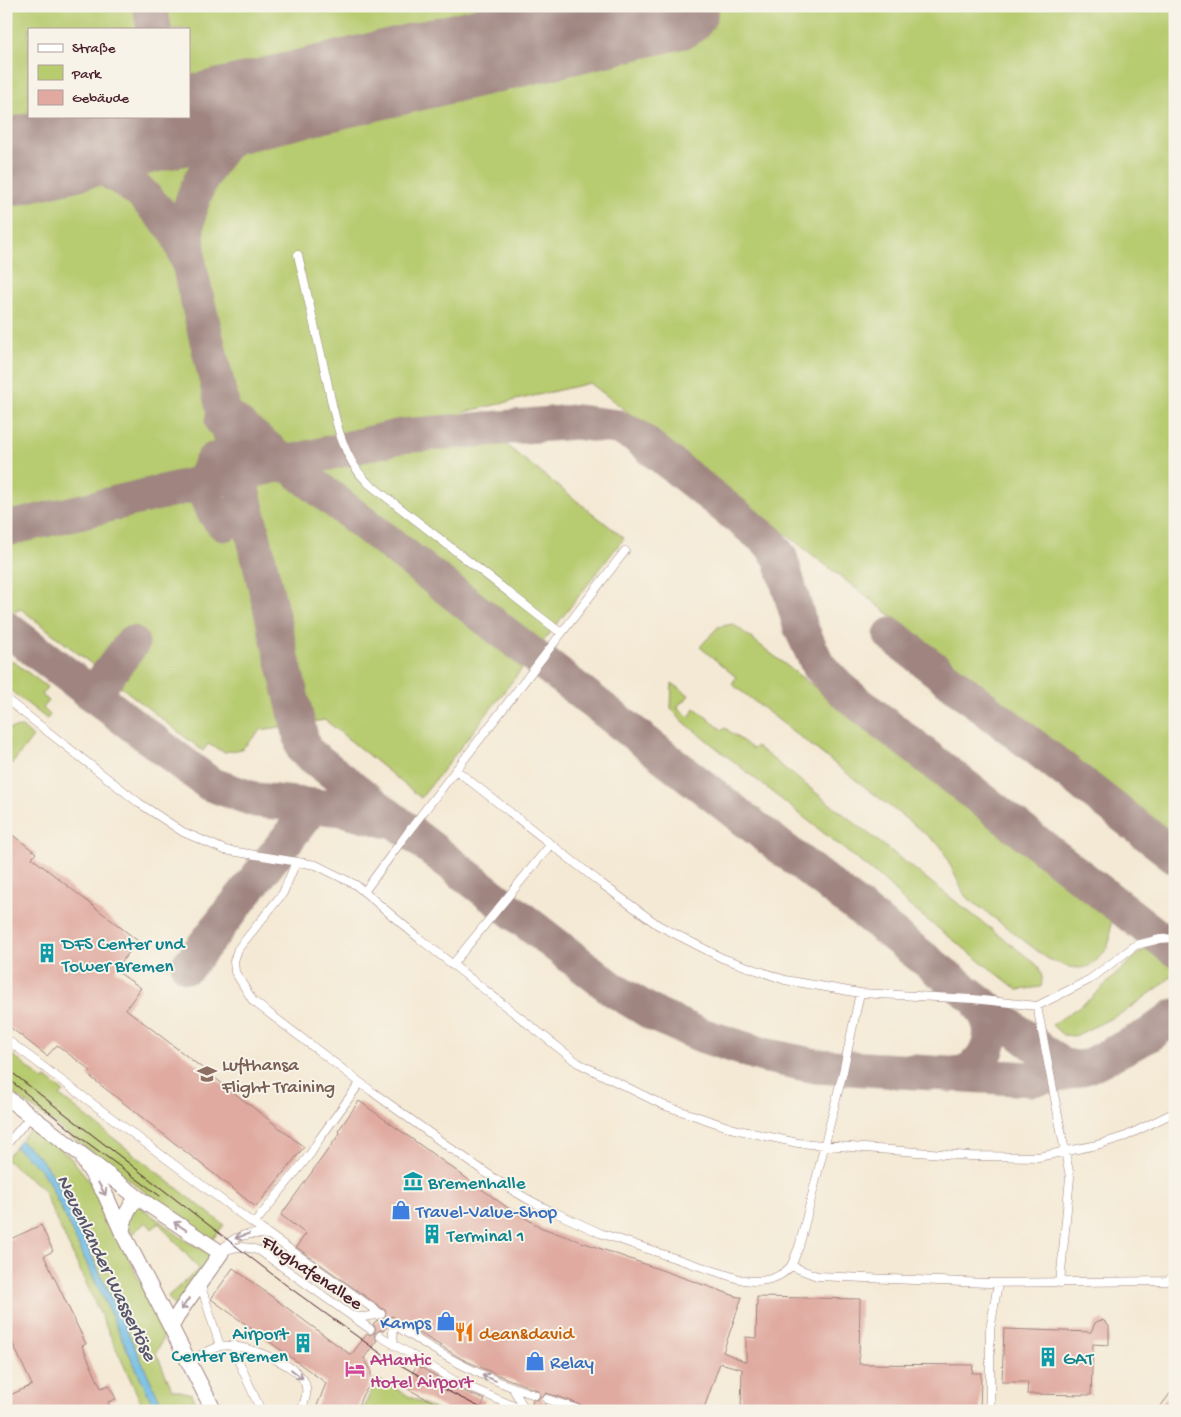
<svg xmlns="http://www.w3.org/2000/svg" width="1181" height="1417" font-family="'Gochi Hand',sans-serif">
	<style>
		.green { fill: #b7cb6f; stroke: #80754d; fill-rule: evenodd }
		.water { fill: #69bae4; stroke: #5a6c88 }
		.lines { fill: none; stroke-linecap: round; stroke-linejoin: round }
		.taxiway { stroke: #9f8480; stroke-width: 35 }
		.runway { stroke: #9f8480; stroke-width: 88 }
		.building { fill: #e0aaa0 }
		.service-casing { stroke: #9f8480; stroke-width: 9 }
		.minor-casing { stroke: #9f8480; stroke-width: 17 }
		.service { stroke: #fff; stroke-width: 8 }
		.minor { stroke: #fff; stroke-width: 15 }
		.tram { stroke: #4a1f2b; stroke-width: 1 }
		.oneway { stroke: #ae9aa0 }
		.labels { text-anchor: middle; stroke-width: 4; stroke-linejoin: round; paint-order: stroke }
		.culture-label { font-size: 19px; fill: #0d838f; stroke: #f7f3e8; text-anchor: start }
		.education-label { font-size: 19px; fill: #785e54; stroke: #f7f3e8; text-anchor: start }
		.shop-label { font-size: 19px; fill: #366cbe; stroke: #f7f3e8; text-anchor: start }
		.street-label { font-size: 19px; fill: #4a1f2b; stroke: #f7f3e8 }
		.food-label { font-size: 19px; fill: #c56008; stroke: #f7f3e8; text-anchor: start }
		.hotel-label { font-size: 19px; fill: #b23c85; stroke: #f7f3e8; text-anchor: start }
		.water-label { font-size: 20px; font-style: italic; fill: #55556c; stroke: #f7f3e8 }
	</style>
	<rect width="100%" height="100%" fill="#f7f3e8"/>
	<filter id="ink" filterUnits="userSpaceOnUse"><feTurbulence type="fractalNoise" baseFrequency=".02" numOctaves="2"/><feDisplacementMap in="SourceGraphic" scale="10" xChannelSelector="R" yChannelSelector="G"/><feConvolveMatrix kernelMatrix="1 2 1 2 8 2 1 2 1" color-interpolation-filters="sRGB"/></filter>
	<filter id="wash" filterUnits="userSpaceOnUse"><feTurbulence type="fractalNoise" baseFrequency=".0096" numOctaves="4" result="noise"/><feDisplacementMap in="SourceGraphic" scale="20" xChannelSelector="R" yChannelSelector="G"/><feGaussianBlur stdDeviation="1.12" result="paint"/><feColorMatrix in="noise" values="0 0 0 0 0 0 0 0 0 0 0 0 0 0 0 0 0 1.4 0 .05"/><feComposite in="paint" operator="in"/></filter>
	<g filter="url(#wash)">
		<rect width="100%" height="100%" fill="#f4e9d4"/>
		<path class="green" d="M6,6h1169v829l-585,-452 -126,29 160,126 -203,260 -96,-78 -64,10 -19,19 -18,3 -16,-8 -5,7 -182,-142 -15,6zM29,29h160v87h-160z
			M733,624l375,291 3,7 -1,18 -4,10 -12,13 -7,4 -8,1 -11,-1 -20,-8 -83,-63 -24,-50 -209,-162 4,-7 -36,-30 18,-20z
			M6,659l8,3 33,25 -5,8 7,6 -6,7 7,7 -3,4 -41,-32z
			M672,683l17,12 -6,8 -2,-1 -4,6 12,9 6,-9 27,22 3,-2 28,21 3,-3 280,218c6,7 7,14 5,23l-23,3 -110,-85 -25,-25 -203,-161 -9,-11z
			M22,727l11,10 -21,27 -6,-4v-31z
			M1149,948l26,19v6l-12,11 -39,28 -49,24 -12,-1 -11,-10 38,-26 50,-47z
			M6,1050l37,30 3,-2 18,14 -4,4 164,129 -13,16 -205,-153z
			M36,1128l35,30 16,20 15,24 63,132 -9,19 16,36 20,5 8,17h-55l-103,-223 -36,-28v-2l24,-29z
			M137,1204l49,37 25,13 -4,10 -33,42 -6,-10 31,-27 -40,-46 -7,6 -6,-7 -14,12 -6,-10z
			M376,1378l36,20 26,13h-75z"/>
		<path class="water" d="M20,1140l20,18 16,22 109,231h-9l-108,-230 -8,-12 -25,-22z"/>
		<g class="lines">
			<path class="taxiway" d="M150,6l4,23
				M333,86c-24,8 -51,14 -72,27 -38,23 -72,73 -74,117 0,11 2,23 2,35l115,485 310,240 43,26 44,19 62,20 53,11 216,13 30,-5 23,-7
				M171,116l2,8
				M6,163l46,-5 31,5 20,5 21,12 17,13 35,37 11,29
				M222,421l2,-8 62,50 115,-27 174,-14 42,5 19,9 132,105 12,16 21,71 17,37 26,27 331,258
				M213,460c-16,25 -7,45 11,64
				M6,529l280,-66 775,602 15,3 10,-1 63,-32 26,-19
				M6,628l204,156 46,16 87,9 42,11
				M891,635l284,221
				M93,694l39,-51
				M188,966l125,-160
				M952,1075c5,-1 11,-2 15,-4 19,-8 28,-33 21,-51 -2,-6 -7,-12 -10,-18"/>
			<path class="runway" d="M6,163l669,-157"/>
		</g>
		<g id="blocks">
			<path class="building" d="M6,830l30,23 -4,5 106,83 -23,29 26,18 -15,21 178,138 -48,60 -168,-132 3,-4 -34,-26 -10,11 -41,-32z
				M359,1101l149,107 34,20 196,69h4l-19,55 23,10v-25l10,1 1,-41 103,2 -1,65 114,1 -1,8h9l-1,38h-239l1,-42 -22,-6 -17,48h-107l-28,-11 -22,-7 -4,5 3,6 -3,7h-10l-1,-3 2,-8h5l2,-4 -3,-6 -39,-15 -36,-16 -70,-43 -7,3v5l2,3 -4,4 -3,-1 -5,3 -1,3 3,4 -13,18 7,12v8l-2,8 -6,8 -7,17h-41l11,-28 -115,-84 22,-31 118,87 16,-21 3,1 4,-2 2,-4 -3,-5 3,-3 9,-3 1,-7 -90,-64 10,-13 -25,-19 59,-82 -2,-2z
				M41,1225l12,26 -9,5 42,88 -4,2 19,42 8,-3 7,14 -8,3 4,9h-47l-2,-4 -9,4h-48v-14l26,-12 -26,-56v-88z
				M1103,1320l6,6v19l-16,-1 -2,51 -64,-1 1,-12h-26l2,-53 87,3 4,-9 3,-2z
				M417,1365l35,21 33,14 -6,11h-29l-46,-24z
				M1175,1387v24h-18z"/>
		</g>
	</g>
	<g filter="url(#ink)">
		<use href="#blocks" fill-opacity="0" stroke="#9f8480" stroke-width="1"/>
		<g class="lines">
			<defs>
				<path id="service" d="M298,255c8,36 17,72 25,108 10,40 14,90 45,120l193,150
					M6,699l133,104 44,29 42,18 91,15 40,20 64,54 158,124 85,42 71,24 64,14 172,13 68,1 59,-12 29,-9 49,-24
					M456,770l146,114 56,41 64,33 63,22 75,13 113,6 64,7 52,-26 47,-35 24,-6 15,-1
					M296,862l-13,31 -45,56 -4,12 1,11 18,29 117,89
					M364,892l44,-60 217,-281
					M452,965l99,-121
					M1037,1006l33,171 -10,106
					M6,1039l248,185 127,90
					M374,1093l79,57
					M6,1145l25,-29
					M458,1153c28,20 57,41 89,56
					M552,1211l48,22 57,19
					M254,1224l57,-71 9,-15 40,-55
					M222,1250c11,-15 28,-18 45,-15
					M221,1253c14,-8 24,-7 39,-2l110,78
					M662,1254l77,25
					M791,1266l26,10 171,7 178,-2 9,-4
					M744,1280c16,3 35,0 47,-14 3,-5 5,-13 8,-19l44,-175 17,-79
					M200,1283l20,63
					M353,1316l11,1 17,-3
					M390,1322c49,32 89,55 145,73
					M392,1322l2,23
					M380,1336l75,45 70,30
					M234,1345l1,8 26,58
					M189,1361c10,-5 21,-12 32,-15 19,-4 75,18 83,35 5,9 1,20 -3,30
					M512,1387l14,24
					M547,1399l36,12
					M554,1411l13,-6
					M990,1411v-81l8,-47"/>
				<path id="minor" d="M6,1097l131,100 84,56 -41,58 -9,16
					M84,1161l21,33 17,38 92,179
					M122,1232c2,-15 6,-23 15,-35"/>
			</defs>
			<use href="#service" class="service-casing"/>
			<use href="#minor" class="minor-casing"/>
			<use href="#service" class="service"/>
			<use href="#minor" class="minor"/>
			<path class="tram" d="M6,1068l284,220 93,67 49,28 55,28
				M6,1077l75,61 79,58"/>
		</g>
		<defs><path id="oneway-shaft" d="M-6 0H5M1.5-3L5.5 0L1.5 3" fill="none" stroke-width="1.6" stroke-linecap="round" stroke-linejoin="round" transform="scale(1.25)"/></defs>
		<g class="oneway">
			<use href="#oneway-shaft" transform="translate(102 1189) rotate(60)"/>
			<use href="#oneway-shaft" transform="translate(180 1226) rotate(-146)"/>
			<use href="#oneway-shaft" transform="translate(242 1236) rotate(161)"/>
			<use href="#oneway-shaft" transform="translate(185 1304) rotate(126)"/>
			<use href="#oneway-shaft" transform="translate(297 1374) rotate(38)"/>
			<use href="#oneway-shaft" transform="translate(489 1378) rotate(-158)"/>
		</g>
	</g>
	<defs>
		<symbol id="building-bare" viewBox="-9 -9 18 18"><path d="M-4-6H4V6H1V3H-1V6H-4ZM-2.5-4.3h1.7v1.8h-1.7ZM.8-4.3h1.7v1.8H.8ZM-2.5-1h1.7V.8h-1.7ZM.8-1h1.7V.8H.8Z" fill="#0f9aa8" stroke="#f7f3e8" stroke-width="2.5" paint-order="stroke"/></symbol>
		<symbol id="university-bare" viewBox="-9 -9 18 18"><path d="M0-5L7-2L0 1L-7-2ZM-4 1L0 2.5L4 1V4Q0 6-4 4Z" fill="#8d6e63" stroke="#f7f3e8" stroke-width="2.5" paint-order="stroke"/></symbol>
		<symbol id="museum-bare" viewBox="-9 -9 18 18"><path d="M0-6L6-3V-2H-6V-3ZM-5-1h2V3h-2ZM-1-1h2V3h-2ZM3-1h2V3H3ZM-6 4H6V6H-6Z" fill="#0f9aa8" stroke="#f7f3e8" stroke-width="2.5" paint-order="stroke"/></symbol>
		<symbol id="shop-bare" viewBox="-9 -9 18 18"><path d="M-5-2.5h2.3a2.7 3.5 0 0 1 5.4 0H5L5.5 6h-11ZM-1.5-2.5h3a1.5 2.3 0 0 0-3 0Z" fill="#3f7fe0" stroke="#f7f3e8" stroke-width="2.5" paint-order="stroke"/></symbol>
		<symbol id="restaurant-bare" viewBox="-9 -9 18 18"><path d="M-5-6h1v4h1v-4h1v4h1v-4h1v5L-1.5 .5V6h-2V.5L-5-1ZM5-6V6H3V1.5H1.5Q1.5-4 5-6Z" fill="#e8710a" stroke="#f7f3e8" stroke-width="2.5" paint-order="stroke"/></symbol>
		<symbol id="hotel-bare" viewBox="-9 -9 18 18"><path d="M-6-4.5h1.5V1H6V5H4.5V3h-9V5H-6ZM-4 0a1.8 1.8 0 1 1 3.6 0ZM.5 0V-2.5h3Q6-2.5 6 0Z" fill="#d1479c" stroke="#f7f3e8" stroke-width="2.5" paint-order="stroke"/></symbol>
	</defs>
	<g fill-rule="evenodd">
		<use href="#building-bare" x="33" y="939" width="28" height="28"/>
		<use href="#university-bare" x="193" y="1060" width="28" height="28"/>
		<use href="#museum-bare" x="399" y="1167" width="28" height="28"/>
		<use href="#shop-bare" x="387" y="1196" width="28" height="28"/>
		<use href="#building-bare" x="418" y="1220" width="28" height="28"/>
		<use href="#shop-bare" x="432" y="1307" width="28" height="28"/>
		<use href="#restaurant-bare" x="450" y="1318" width="28" height="28"/>
		<use href="#building-bare" x="289" y="1329" width="28" height="28"/>
		<use href="#building-bare" x="1034" y="1343" width="28" height="28"/>
		<use href="#shop-bare" x="521" y="1347" width="28" height="28"/>
		<use href="#hotel-bare" x="341" y="1355" width="28" height="28"/>
	</g>
	<g class="labels">
		<g class="culture-label">
			<text x="62" y="949">DFS Center und<tspan x="62" dy="22">Tower Bremen</tspan></text>
			<text x="428" y="1188">Bremenhalle</text>
			<text x="447" y="1241">Terminal 1</text>
			<text x="288" y="1339" text-anchor="end">Airport<tspan x="288" dy="22">Center Bremen</tspan></text>
			<text x="1063" y="1364">GAT</text>
		</g>
		<g class="education-label">
			<text x="222" y="1070">Lufthansa<tspan x="222" dy="22">Flight Training</tspan></text>
		</g>
		<g class="shop-label">
			<text x="416" y="1217">Travel-Value-Shop</text>
			<text x="431" y="1328" text-anchor="end">Kamps</text>
			<text x="550" y="1368">Relay</text>
		</g>
		<g class="street-label">
			<text transform="translate(313 1271) rotate(34)" y="7">Flughafenallee</text>
		</g>
		<g class="food-label">
			<text x="479" y="1339">dean&amp;david</text>
		</g>
		<g class="hotel-label">
			<text x="370" y="1365">Atlantic<tspan x="370" dy="22">Hotel Airport</tspan></text>
		</g>
		<g class="water-label">
			<text transform="translate(108 1267) rotate(64)" y="7">Neuenlander Wasserlöse</text>
		</g>
	</g>
	<rect width="1181" height="1417" fill="none" stroke="#f7f3e8" stroke-width="25"/>
	<rect x="28" y="28" width="162" height="90" fill="#f7f3e8" stroke="#b29e9c"/>
	<rect x="38" y="44" width="25" height="8" fill="#ffffff" stroke="#b29e9c"/>
	<text x="72" y="52" font-size="15" fill="#4a1f2b">Straße</text>
	<rect x="38" y="65" width="25" height="15" fill="#b7cb6f" stroke="#b29e9c"/>
	<text x="72" y="78" font-size="15" fill="#4a1f2b">Park</text>
	<rect x="38" y="90" width="25" height="15" fill="#e0aaa0" stroke="#b29e9c"/>
	<text x="72" y="102" font-size="15" fill="#4a1f2b">Gebäude</text>
</svg>
